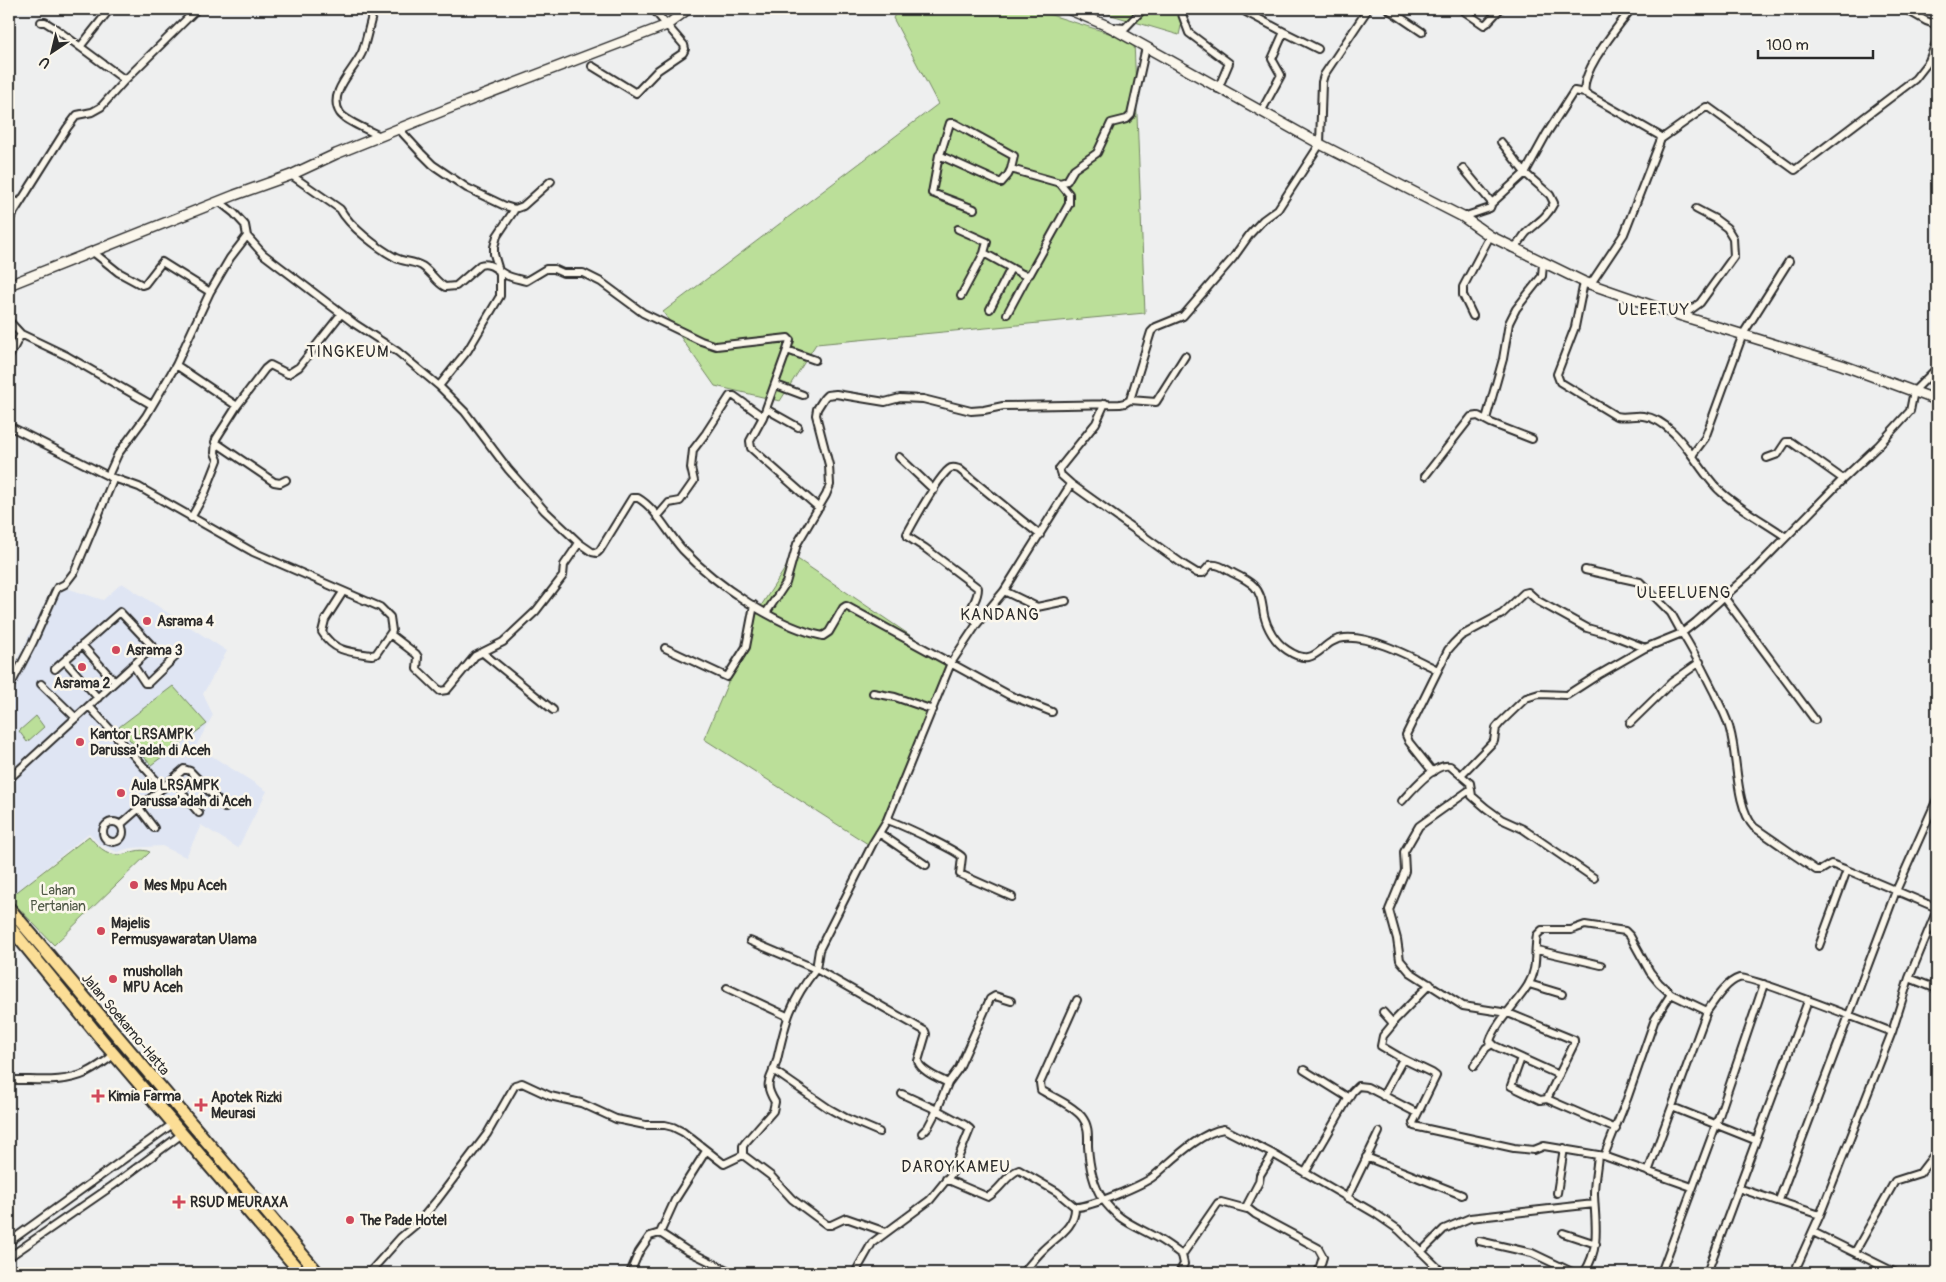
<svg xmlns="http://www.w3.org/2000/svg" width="1946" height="1282" font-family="Pangolin,sans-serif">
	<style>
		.built { fill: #dfe5f3 }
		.green { fill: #bbdf99; stroke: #738562 }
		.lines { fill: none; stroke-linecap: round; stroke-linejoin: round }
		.street-casing { stroke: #2b2b2b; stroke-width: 10 }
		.secondary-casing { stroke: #2b2b2b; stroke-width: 12 }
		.highway-casing { stroke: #2b2b2b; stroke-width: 15 }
		.street { stroke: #fbf7ec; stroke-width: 6 }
		.secondary { stroke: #fbf7ec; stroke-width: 9 }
		.highway { stroke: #fcde96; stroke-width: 11 }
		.poi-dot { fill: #d1495b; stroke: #fbf7ec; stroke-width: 2 }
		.labels { text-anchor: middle; stroke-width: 5; stroke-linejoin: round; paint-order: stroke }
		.poi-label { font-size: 14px; font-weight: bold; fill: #2b2b2b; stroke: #fbf7ec; text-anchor: start }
		.park-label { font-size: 14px; fill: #4f5846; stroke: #fbf7ec }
		.street-label { font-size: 14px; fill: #2b2b2b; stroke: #fbf7ec }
		.quarter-label { font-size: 16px; letter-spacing: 1px; fill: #2b2b2b; stroke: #fbf7ec }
	</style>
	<rect width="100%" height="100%" fill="#eeefef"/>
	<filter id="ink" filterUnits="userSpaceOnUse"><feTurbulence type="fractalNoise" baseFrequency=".02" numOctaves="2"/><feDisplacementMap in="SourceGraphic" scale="10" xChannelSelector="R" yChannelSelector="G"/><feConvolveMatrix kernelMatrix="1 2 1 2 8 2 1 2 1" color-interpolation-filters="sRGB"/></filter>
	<g filter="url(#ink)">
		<path class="built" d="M122,583l105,68 -24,43 10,21 -17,31 71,45 -29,57 -37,-23 -15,32 -24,-11 -32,2 -13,4 -18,-8 -10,-11 -74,60h-6v-216l45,-93 49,16z"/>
		<path class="green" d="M898,9h134l102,32 11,272 -329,31 -36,57 -65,-15 -52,-74 275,-208 -45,-86z
			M1091,9h94l-6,26z
			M793,556l158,107 -80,183 -167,-107 55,-130z
			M173,686l34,38 -56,41 -32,-38z
			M36,716l8,11 -17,15 -8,-11z
			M89,836c7,9 17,19 30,19 11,-1 20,-8 31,-3l-96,93 -45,-47z"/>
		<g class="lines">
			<defs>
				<path id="street" d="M374,9c-4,13 -7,28 -11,41 -5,17 -37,42 -23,63 5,8 30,18 40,23
					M1180,9l9,24 40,30 -11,26
					M1388,9l34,23
					M1461,9l23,16 3,-2 13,-14
					M1905,9l21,12 11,4
					M1246,12l38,20 -12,27 9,16 -20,37
					M41,22h4l11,7 69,51
					M1113,27l12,1 18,-19
					M1284,32l34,17
					M80,47l30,-38
					M592,66l44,27 22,-23 25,-17 2,-4 -1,-4 -31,-36
					M1585,93c-5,-22 33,-66 46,-84
					M399,129l22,24 12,12 34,23 38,18 10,3 8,-3 28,-25
					M1501,142l24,31 25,22 4,8c-8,16 -17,19 -28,30 -6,7 -5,10 -14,15
					M940,155l10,-32h4l60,33 -3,13
					M1463,168l29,35
					M291,175l49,34c10,18 38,39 56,49 8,4 17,3 26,8 9,6 14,16 23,21l11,-1 24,-21c11,-3 16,5 26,10 6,3 13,4 20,6l20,-12h8l9,4h20l18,9 42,31 58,28 15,5 72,-8 2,2 -3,10
					M9,198l10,5
					M220,202l14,11 11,12 2,11 16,18 92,70 43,28 41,34 26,26 43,57 36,41 35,33 13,9 5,1 3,-3 32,-52h6c18,10 31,37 45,52 32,34 94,77 140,86l6,-4 14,-24 3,-2 163,89 43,17
					M974,209l-42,-16 7,-38 62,28 7,-8 3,-6 49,14
					M1463,217l27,-9 2,-5 33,-30 22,-40 27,-42 11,2 75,43 1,3
					M9,220l58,-92 10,-13 15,-3 9,-5 24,-27 72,-71
					M958,229l29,13 -3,11
					M93,252l25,20 24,13 3,-1 17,-22 48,30
					M1584,282l-9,45 -18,47 3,8 56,34c9,2 18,-1 27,0 34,4 54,53 76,74 16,16 47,33 67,47
					M1590,285l34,-51 37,-95 45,-32h2l87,63 120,-91 14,-18 8,-21
					M961,296l23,-43 40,22 6,-1 39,-70v-10l-9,-11 7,-2 7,-12 23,-16 14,-30 16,-4 4,-4 15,-68
					M990,309l21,-41
					M1007,314l21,-39
					M1473,316l-10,-21v-8l27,-51
					M1682,316l18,-13 34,-47 -1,-18 -6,-10 -12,-9 -19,-10
					M9,321l12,13 46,22 85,49
					M9,357l12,-23
					M815,360l-28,-10 -24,67 -13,24 1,7 68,60
					M176,365l61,41
					M1937,368l-23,23 -4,20 -32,35 -35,33 -87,89 -60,54 -14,11c13,20 22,40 33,61 5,12 12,23 15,36 8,27 5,76 24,97l62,43h5l10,-6 16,6 90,38
					M776,385l27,10
					M439,386l29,-36 32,-54v-22l-6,-20v-7l3,-11 18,-27
					M1130,400l26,2 29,-46
					M1105,403l-9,20 -37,46 2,6 10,9 113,81 13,8h6l7,-8c9,-1 14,3 21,7 8,4 17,8 23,14 8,8 8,19 10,29 3,13 11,27 23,35 31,21 32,-10 57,-12 27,-3 69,20 94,32
					M766,409l32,18
					M1486,419l17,-60 6,-36 7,-14 26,-33 1,-13
					M9,426l99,50 31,11 114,65 127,55 10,10 2,14 -16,23 -4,1c-22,-3 -38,-3 -50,-23l3,-12 18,-28
					M215,442l59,40 6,1 6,-3
					M1693,454l12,-16 38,-104 46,-73
					M899,457l35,33
					M1767,458l11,-4 8,-12h5l52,37
					M1425,476l46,-59 7,-1 13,7 41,16
					M657,517l12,-14 11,-2 14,-20 -3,-13 2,-18 13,-17 24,-37h4l29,21
					M191,518l14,-25 13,-33 -3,-7 1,-14 21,-33 28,-37 5,-4 18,9 11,-7 42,-53
					M1004,591l33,16 29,-6
					M1724,597l91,123
					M766,613l20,-30 11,-39 29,-49 4,-10 -1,-20 -13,-50 1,-6 7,-11 3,-3 9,-1 49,8 15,-4 23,1 48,12 13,-1 19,-4 117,-2 5,-1 5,-3 21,-68 5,-5 27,-11 50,-58 17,-24 13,-14 15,-11 42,-65 2,-62 2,-7 44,-66
					M977,624c-14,-17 1,-19 1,-36l-53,-40 -17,-11 -1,-3c6,-11 34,-62 44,-66 3,-1 5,0 8,1l81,66
					M390,634l26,20 2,3 -1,12 23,22 7,-1 28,-34 28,-14 33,-31 27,-35 1,-11 15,-22
					M82,645l33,37
					M665,648l62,29 19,-30 8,-42
					M483,653l70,57
					M65,661l33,37
					M133,665l12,18h3l26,-25
					M41,684l35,34
					M9,688l24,-46 24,-54 8,-4 10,-13 38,-91 -5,-4 10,-22 28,-38 30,-51 34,-73 20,-34 17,-22
					M873,693l22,4 38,13
					M89,706l74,82
					M1630,723l42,-41 28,-20
					M1433,772l-24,-30 -3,-7 42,-85 6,-7 7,-7 41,-22 22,-21 4,-1 10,9 49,27 25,7 33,13
					M1461,775l33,-34 2,-13 5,-6 25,-24 13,-4 28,1 31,-20 47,-27 37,-15 -11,-20 -31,-31 -55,-12
					M197,778l-13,10 -2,5 17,20
					M9,779l144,-132 -33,-35 -65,57
					M1471,789l-52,37 -15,26 1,19 -16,39 8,29 3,21 10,12 53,34 45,7 66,27v4l-27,55 69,30
					M1402,801c9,-10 33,-39 48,-35l20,17 2,13 14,12 15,11 22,10 71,49
					M139,808l15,20
					M887,820c11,3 71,31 75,37l-2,17 52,23
					M103 832a10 10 0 1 1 20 0a10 10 0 1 1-20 0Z
					M120,825l64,-56 6,2 35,37
					M879,833l47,32
					M750,941l66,28c-26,33 -30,51 -39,91 -5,20 -15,21 -2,42l-2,9 -28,32 -2,3v9l28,21 21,23 35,26h4l15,-7 40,14
					M1819,946l28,-76
					M1537,950l64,15
					M1909,978l28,11
					M1529,984l33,10
					M727,988l60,28
					M1671,994l-16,25 -28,80 -23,57 88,31
					M1077,1000l-37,83 1,7c13,8 31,15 41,27 7,9 6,18 6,29 1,17 5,38 14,52 16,23 32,27 55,40 9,5 17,11 25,17l2,9 -5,9
					M1383,1012l8,9 2,3 -10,12 -2,10 22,13 29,14 4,3 -23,47 1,3 100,22 20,2 10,-4 60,10
					M1392,1023l38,-39
					M1521,1058l-10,28 29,14 7,-1
					M1474,1066l12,-18 6,-4
					M773,1070l55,38 18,10 33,14
					M1304,1070l45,28
					M1559,1075l-64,-29 -5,-5c6,-19 28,-39 38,-56 10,-16 6,-32 9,-50l5,-5h29l14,-5 40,6 5,5 20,36 9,11 12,11 36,17
					M9,1080c25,-1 53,4 77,-7 10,-5 20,-12 29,-19
					M948,1083l11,-15 31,-69 5,-3 16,5
					M902,1094l35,16 -9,17 -6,6
					M1383,1096l20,-37
					M1672,1107l83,33
					M706,1151l-31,49 -15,33 26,17 47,23
					M1273,1154l-13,21 -1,7 -13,25 9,7 63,34 5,9 -5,16
					M1366,1157l96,38
					M1648,1172l59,-161c8,-11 19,-29 32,-33 8,-3 135,47 153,54
					M1305,1173l47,-81 6,-6 9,1 50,26
					M946,1179l42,18c12,-7 20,-24 31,-27l38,22 18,15c1,21 -21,31 -33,44 -7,7 -13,15 -19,22
					M1738,1188l82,27
					M1557,1193l7,-45
					M1347,1198l32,-66
					M1779,1200l117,-309 41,-92
					M1075,1207c13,1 68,-22 79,-31 18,-15 46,-44 70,-47l49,25 103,60 23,16 44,43
					M1813,1232l83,41
					M1563,1233l33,11
					M1479,1241l53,12 42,20
					M9,1242l165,-119
					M1421,1252l23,-23 26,-11 124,-14
					M1855,1252l40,-71 25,-8 17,-22
					M1182,1255l36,-52 3,-1 26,7
					M9,1257l103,-71 70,-52
					M369,1273l32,-36 18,-15 19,-23 49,-65 28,-49 7,-2 28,13 31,7 35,16 29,6h20l8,2 10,5 41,32 19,-9
					M630,1273l9,-21 11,-16 10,-3
					M855,1273l17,-30 58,-43 22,-27 18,-44 -5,-4 -28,-15 11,-27c-9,-5 -27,-11 -30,-22l8,-27 -1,-3 -109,-62 3,-19 54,-107 14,-23 64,-157 26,-39 27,-33 67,-107
					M1584,1273c17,-26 11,-50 10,-79 0,-13 3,-26 4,-39
					M1661,1273l55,-148 48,-141
					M1707,1273l101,-272
					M1798,1273l-1,-7 23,-51 72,-183 17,-54 28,-68"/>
				<path id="secondary" d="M1068,9l42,18 210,117 143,73 27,19 94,46 98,34 160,49 95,35
					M9,285l226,-90 56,-20 45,-21 114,-46 217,-83 21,-16"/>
				<path id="highway" d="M9,908l309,365
					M9,926l97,119 195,228"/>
			</defs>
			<use href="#street" class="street-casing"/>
			<use href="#secondary" class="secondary-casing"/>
			<use href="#highway" class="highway-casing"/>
			<use href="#street" class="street"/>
			<use href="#secondary" class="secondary"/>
			<use href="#highway" class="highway"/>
		</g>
	</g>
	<g class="poi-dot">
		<circle cx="147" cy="621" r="5"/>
		<circle cx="116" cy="650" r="5"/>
		<circle cx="82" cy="667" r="5"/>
		<circle cx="80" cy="742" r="5"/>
		<circle cx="121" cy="793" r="5"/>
		<circle cx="134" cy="885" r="5"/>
		<circle cx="101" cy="931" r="5"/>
		<circle cx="113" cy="979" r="5"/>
		<path d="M95.5 1088.5h5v5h5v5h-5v5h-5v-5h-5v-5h5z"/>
		<path d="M198.5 1097.5h5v5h5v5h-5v5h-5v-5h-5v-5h5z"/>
		<path d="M176.5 1194.5h5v5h5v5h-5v5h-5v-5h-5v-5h5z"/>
		<circle cx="350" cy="1220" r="5"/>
	</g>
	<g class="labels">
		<g class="poi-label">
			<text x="157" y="626">Asrama 4</text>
			<text x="126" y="655">Asrama 3</text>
			<text x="82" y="688" text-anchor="middle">Asrama 2</text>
			<text x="90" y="739">Kantor LRSAMPK<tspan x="90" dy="16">Darussa'adah di Aceh</tspan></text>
			<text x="131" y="790">Aula LRSAMPK<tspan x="131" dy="16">Darussa'adah di Aceh</tspan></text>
			<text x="144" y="890">Mes Mpu Aceh</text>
			<text x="111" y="928">Majelis<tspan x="111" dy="16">Permusyawaratan Ulama</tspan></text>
			<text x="123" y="976">mushollah<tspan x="123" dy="16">MPU Aceh</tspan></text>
			<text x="108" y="1101">Kimia Farma</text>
			<text x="211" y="1102">Apotek Rizki<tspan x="211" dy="16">Meurasi</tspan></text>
			<text x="190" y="1207">RSUD MEURAXA</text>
			<text x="360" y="1225">The Pade Hotel</text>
		</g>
		<g class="park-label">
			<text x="58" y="895">Lahan<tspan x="58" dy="16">Pertanian</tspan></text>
		</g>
		<g class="street-label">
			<text transform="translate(126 1024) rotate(50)" y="5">Jalan Soekarno-Hatta</text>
		</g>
		<g class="quarter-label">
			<text x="1654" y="315">ULEETUY</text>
			<text x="348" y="357">TINGKEUM</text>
			<text x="1684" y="598">ULEELUENG</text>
			<text x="1000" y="620">KANDANG</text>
			<text x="956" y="1172">DAROYKAMEU</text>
		</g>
	</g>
	<rect width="1946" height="1282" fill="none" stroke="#fbf7ec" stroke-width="30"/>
	<rect x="15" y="15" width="1916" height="1252" fill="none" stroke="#2b2b2b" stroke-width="2" filter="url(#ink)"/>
	<g transform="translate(52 52) rotate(215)" stroke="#fbf7ec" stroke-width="4" paint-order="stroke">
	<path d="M0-4L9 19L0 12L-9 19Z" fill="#2b2b2b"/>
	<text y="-8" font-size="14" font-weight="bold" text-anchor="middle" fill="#2b2b2b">U</text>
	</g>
	<path d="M1758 50v8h115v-8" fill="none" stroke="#2b2b2b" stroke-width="2.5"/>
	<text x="1766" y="50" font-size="15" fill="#2b2b2b" stroke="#fbf7ec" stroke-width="4" paint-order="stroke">100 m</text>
</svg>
